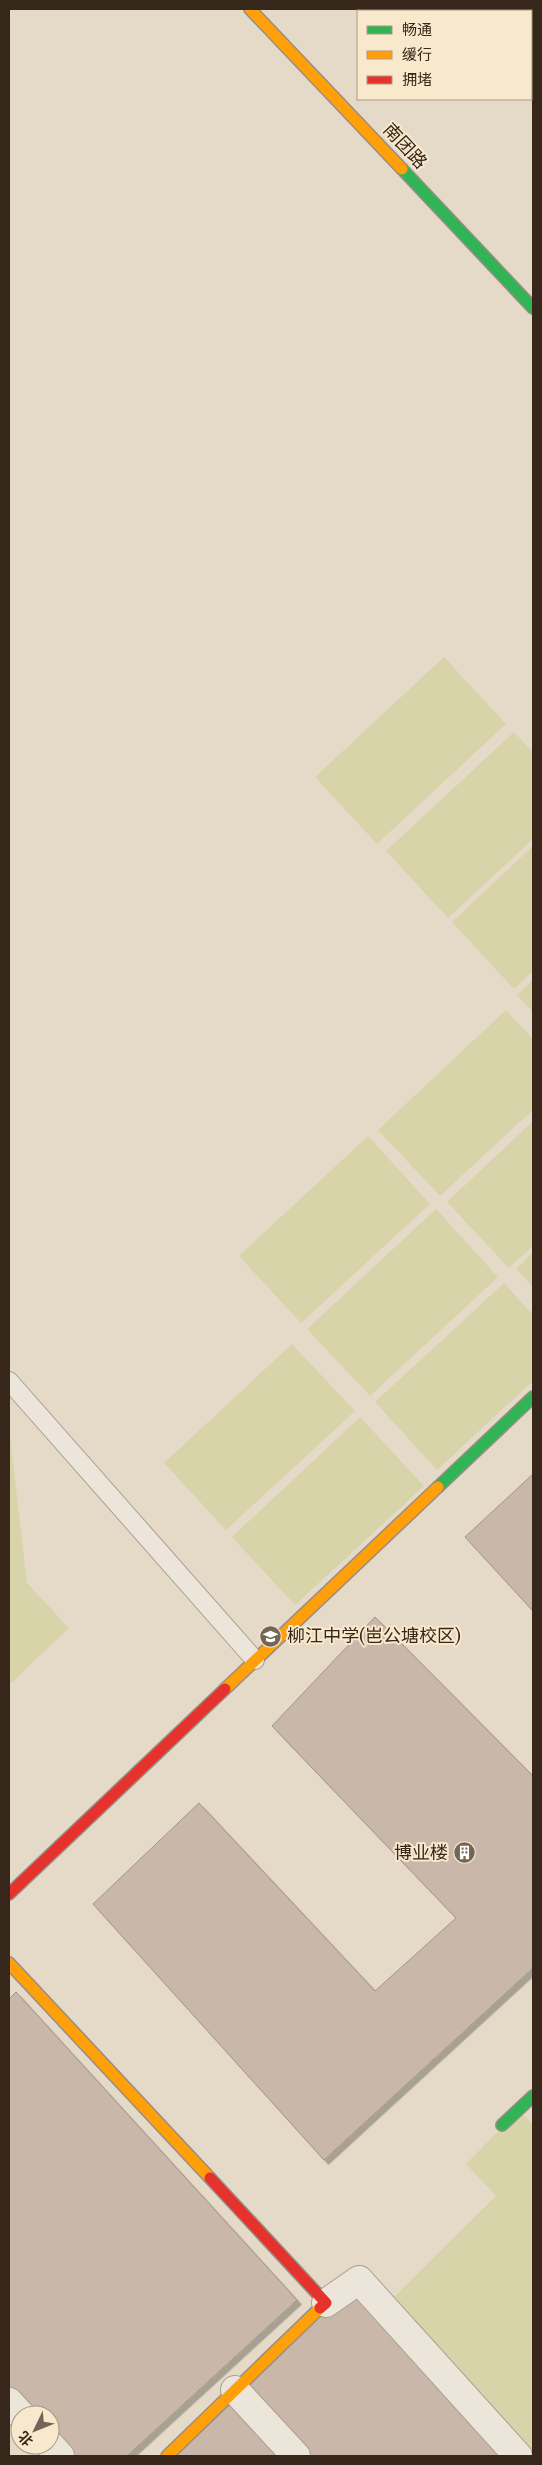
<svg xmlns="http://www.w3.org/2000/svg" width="542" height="2465" font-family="'Libre Baskerville','Noto Sans SC',serif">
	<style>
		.green { fill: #d7d4a9 }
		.building { fill: #c9b7a9; stroke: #a49588; filter: url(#shadow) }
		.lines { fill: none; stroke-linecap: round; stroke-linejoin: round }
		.lane-casing { stroke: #a99f92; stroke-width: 20 }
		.street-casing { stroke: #a99f92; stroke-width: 30 }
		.fast-casing { stroke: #998e82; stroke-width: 14 }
		.slow-casing { stroke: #998e82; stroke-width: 14 }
		.jam-casing { stroke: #998e82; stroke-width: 14 }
		.lane { stroke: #ece5da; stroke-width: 18 }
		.street { stroke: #ece5da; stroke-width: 28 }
		.fast { stroke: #30b455; stroke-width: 11 }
		.slow { stroke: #ff9f0a; stroke-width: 11 }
		.jam { stroke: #e5322d; stroke-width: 11 }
		.labels { text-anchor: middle; stroke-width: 4; stroke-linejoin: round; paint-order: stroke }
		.street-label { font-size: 18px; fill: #37261a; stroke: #f8e8cc }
		.poi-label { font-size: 18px; fill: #37261a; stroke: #f8e8cc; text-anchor: start }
	</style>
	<defs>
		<filter id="shadow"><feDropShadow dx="4.5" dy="4.5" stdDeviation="0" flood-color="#0004"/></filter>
	</defs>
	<rect width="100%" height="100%" fill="#e5dac8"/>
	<path class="green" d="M444,657l62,67 -129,120 -62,-67z
		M514,732l19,20v87l-85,79 -62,-67z
		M533,846v125l-19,18 -62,-67z
		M533,980v32l-16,-17z
		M506,1010l27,29v71l-93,86 -62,-66z
		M533,1121v125l-24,22 -62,-66z
		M368,1136l62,68 -129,119 -62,-67z
		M436,1209l62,68 -128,119 -63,-67z
		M533,1252v35l-17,-18z
		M504,1283l29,32v66l-96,89 -62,-68z
		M292,1344l63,67 -129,119 -62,-67z
		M360,1417l64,69 -129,119 -63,-68z
		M9,1429l18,154 42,45 -60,57z
		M519,2110l14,15v331l-142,-156 105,-104 -30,-32z"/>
	<path class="building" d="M533,1474v137l-68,-74z
		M375,1617l158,159v192l-209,192 -231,-256 106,-101 176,188 81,-73 -184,-192z
		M16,1992l281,308 -170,156h-71l-6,-11v-30h-30l-11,-10v-406z
		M354,2286l154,170h-201l-65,-71z
		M228,2398l54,58h-115z"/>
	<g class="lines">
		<defs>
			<path id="lane" d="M9,1381l246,279"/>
			<path id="street" d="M326,2303l33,-23 159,176
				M235,2390l61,66
				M9,2402l12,13
				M50,2445l10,11"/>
			<path id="fast" d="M473,9l3,2
				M531,71l2,2
				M402,169l131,139
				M438,1487l95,-90
				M502,2125l31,-29"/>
			<path id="slow" d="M250,9l152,160
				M225,1689l213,-202
				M9,1963l201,215
				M167,2456l153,-148"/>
			<path id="jam" d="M9,1894l216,-205
				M210,2178l116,125 -6,5"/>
		</defs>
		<use href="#lane" class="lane-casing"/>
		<use href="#street" class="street-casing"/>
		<use href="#fast" class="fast-casing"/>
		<use href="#slow" class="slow-casing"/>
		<use href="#jam" class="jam-casing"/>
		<use href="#lane" class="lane"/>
		<use href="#street" class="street"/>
		<use href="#fast" class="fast"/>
		<use href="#slow" class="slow"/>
		<use href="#jam" class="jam"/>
	</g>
	<defs>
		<symbol id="school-disc" viewBox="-11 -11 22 22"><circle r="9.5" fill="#746557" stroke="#f8e8cc"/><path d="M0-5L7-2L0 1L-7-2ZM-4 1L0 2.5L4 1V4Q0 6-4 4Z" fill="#fff"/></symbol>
		<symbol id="building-disc" viewBox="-11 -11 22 22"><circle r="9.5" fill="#746557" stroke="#f8e8cc"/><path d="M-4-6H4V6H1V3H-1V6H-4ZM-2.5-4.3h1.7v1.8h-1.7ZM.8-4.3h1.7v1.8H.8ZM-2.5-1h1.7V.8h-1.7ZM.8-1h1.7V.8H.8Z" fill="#fff"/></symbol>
	</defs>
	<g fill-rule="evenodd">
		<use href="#school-disc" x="258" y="1624" width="25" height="25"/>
		<use href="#building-disc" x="452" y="1840" width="25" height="25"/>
	</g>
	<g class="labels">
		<g class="street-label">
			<text transform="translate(405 146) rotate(47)" y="6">南团路</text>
		</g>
		<g class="poi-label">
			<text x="287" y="1642">柳江中学(岜公塘校区)</text>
			<text x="448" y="1859" text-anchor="end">博业楼</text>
		</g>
	</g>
	<rect width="542" height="2465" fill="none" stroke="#37261a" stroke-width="20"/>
	<rect x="357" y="10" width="175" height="90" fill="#f8e8cc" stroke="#ab9a85"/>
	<rect x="367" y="26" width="25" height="8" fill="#30b455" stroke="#ab9a85"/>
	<text x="402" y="35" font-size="15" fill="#37261a">畅通</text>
	<rect x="367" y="51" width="25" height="8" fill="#ff9f0a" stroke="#ab9a85"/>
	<text x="402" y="60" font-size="15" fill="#37261a">缓行</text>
	<rect x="367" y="76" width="25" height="8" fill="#e5322d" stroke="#ab9a85"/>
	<text x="402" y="85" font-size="15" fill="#37261a">拥堵</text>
	<g transform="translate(35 2430) rotate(227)"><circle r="24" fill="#f8e8cc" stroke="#ab9a85"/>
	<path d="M0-4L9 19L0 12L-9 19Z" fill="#746557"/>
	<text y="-8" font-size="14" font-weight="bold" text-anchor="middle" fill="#37261a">北</text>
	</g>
</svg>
